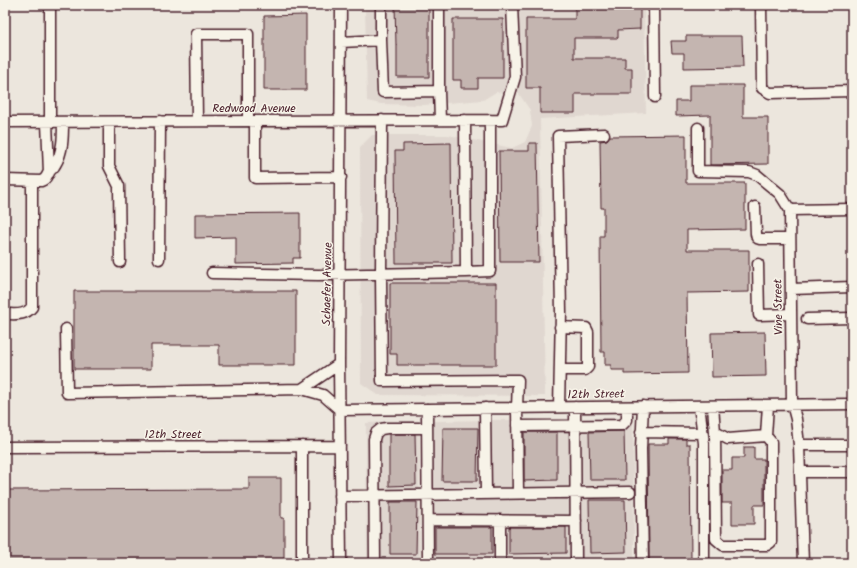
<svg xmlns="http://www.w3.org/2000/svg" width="857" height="568" font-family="Kalam,sans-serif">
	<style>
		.built { fill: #e0d7d0 }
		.building { fill: #c4b5b0; stroke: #4a1f2b }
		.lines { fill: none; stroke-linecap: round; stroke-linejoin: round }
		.minor-casing { stroke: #4a1f2b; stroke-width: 13 }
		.minor { stroke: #f7f3e8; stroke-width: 10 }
		.labels { text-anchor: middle; stroke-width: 3; stroke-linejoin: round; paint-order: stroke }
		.street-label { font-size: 12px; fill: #4a1f2b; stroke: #f7f3e8 }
	</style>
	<rect width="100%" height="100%" fill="#ece6dd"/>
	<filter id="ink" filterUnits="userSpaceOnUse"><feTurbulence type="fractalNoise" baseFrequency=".025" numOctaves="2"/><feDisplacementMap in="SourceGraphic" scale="8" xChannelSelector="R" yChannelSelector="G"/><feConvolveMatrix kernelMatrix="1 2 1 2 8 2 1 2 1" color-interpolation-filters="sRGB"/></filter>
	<g filter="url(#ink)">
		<path class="built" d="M365,5h279l2,108 -106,6 5,277 -167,-1 -17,-12 -1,-236 12,-12h76l64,13 13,-6 7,-16 -2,-16 -11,-16 -23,-2 -13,8 -59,5 -43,-1 -14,-3z
			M633,418l1,140 -54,-1 -8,6h-141l1,-142z
			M419,421l1,142h-53l-1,-140z"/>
		<path class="building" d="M395,5h34v72h-32v-32h-1z
			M575,5h65v24l-22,1v8h-44v20h51v10h7v26h-57v19h-35v-25h-14v-69h49z
			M306,15v75h-42v-74z
			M453,19h50v59h-25v10h-17v-8h-8z
			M686,36h56l1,31 -59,1v-15h-12l-1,-12h15z
			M689,85h54v32h25v47l-58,1v-50l-34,1v-15h13z
			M686,135v48h59v46l-58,1v20h62v42l-62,1 1,80 -64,1v-4h-13v-5h-6v-13h-4l-1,-116h4v-28h-3l-1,-67 7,-1 3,-4z
			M451,143l1,120h-56l-1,-112h8v-7z
			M529,143h8l2,119h-39l-1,-111h30z
			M300,213v45h-7v5l-57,1v-27l-41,1v-24z
			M390,283h106v82h-99v-11h-7z
			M74,291h222v74h-77v-20h-68v24h-77z
			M765,332l1,44 -54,1 -1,-44z
			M443,428h35l-1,53h-35z
			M624,431l1,49h-35l-1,-48z
			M524,432h33v48l-33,1z
			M389,434h26l1,51 -27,1z
			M669,439h17v5h4l1,119h-42l-1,-119h21z
			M744,447h10v12h10v46h-10v19h-22v-21h-10v-33h10v-12h12z
			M249,478h32v40h3v45h-279v-73l244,-1z
			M589,500h36l1,52 -36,1z
			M390,502h27l-1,52h-26z
			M435,527h57v27h-57z
			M509,527h57v26l-57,1z"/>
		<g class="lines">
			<defs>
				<path id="minor" d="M50,5v117
					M381,5v35
					M654,5l1,92
					M761,5l1,83 8,5 82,-2
					M341,42l40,-2 2,52 56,-1v-86
					M439,91l1,29
					M382,120l-1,154 1,107 136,-1 -1,28 1,85
					M197,121l-1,-87h52v87
					M255,121v57l86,-1
					M5,122l497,-2 13,-43 -3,-72
					M47,122l2,51
					M109,122v44l10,20 1,76
					M698,128v43l51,1 8,3 23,19 10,16
					M5,180l36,1c6,-2 5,-5 8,-9 2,-3 5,-4 6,-7 8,-13 8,-28 8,-43
					M755,207l1,27 1,4 3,1h30
					M790,210l2,194 4,15 3,26
					M790,210l62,-1
					M159,259l1,-138
					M758,264l1,51 32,-1
					M466,272l24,-1v-151
					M212,273l106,2 148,-3 -1,-152
					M791,289l61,-2
					M5,314c11,0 20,2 27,-7v-126
					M807,319l45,-1
					M66,329l1,64 235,-4 21,6 17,15 512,-6
					M560,370h25l3,-3v-35l-2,-4 -26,-1
					M302,389l37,-25
					M699,406l5,37v120
					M713,406l2,26 13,7 38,-3 2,-31
					M559,407l2,-95 -3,-176 46,-2
					M575,407l1,156
					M485,408l1,86
					M427,409l1,154
					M517,426l105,-1 5,-5v-13
					M641,432l61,1
					M715,432l1,107 7,6h44l4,-3v-100l-5,-6
					M302,446v117
					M5,447l335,-1
					M800,472h52
					M340,496l290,-4
					M428,520l148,1
					M341,563l-2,-199 2,-359
					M375,563l-1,-124 2,-6 5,-4 6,-1h40
					M500,563v-43
					M643,563l-2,-114 2,-43
					M803,563l-4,-118h53"/>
			</defs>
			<use href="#minor" class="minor-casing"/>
			<use href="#minor" class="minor"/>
		</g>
	</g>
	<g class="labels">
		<g class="street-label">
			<text x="254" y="112">Redwood Avenue</text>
			<text transform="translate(327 284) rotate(-89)" y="4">Schaefer Avenue</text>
			<text transform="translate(778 307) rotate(-91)" y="4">Vine Street</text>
			<text transform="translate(596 394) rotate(-1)" y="4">12th Street</text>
			<text x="173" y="438">12th Street</text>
		</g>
	</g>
	<rect width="857" height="568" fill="none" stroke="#f7f3e8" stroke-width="20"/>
	<rect x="10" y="10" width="837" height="548" fill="none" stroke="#4a1f2b" stroke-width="1.5" filter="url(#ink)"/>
</svg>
